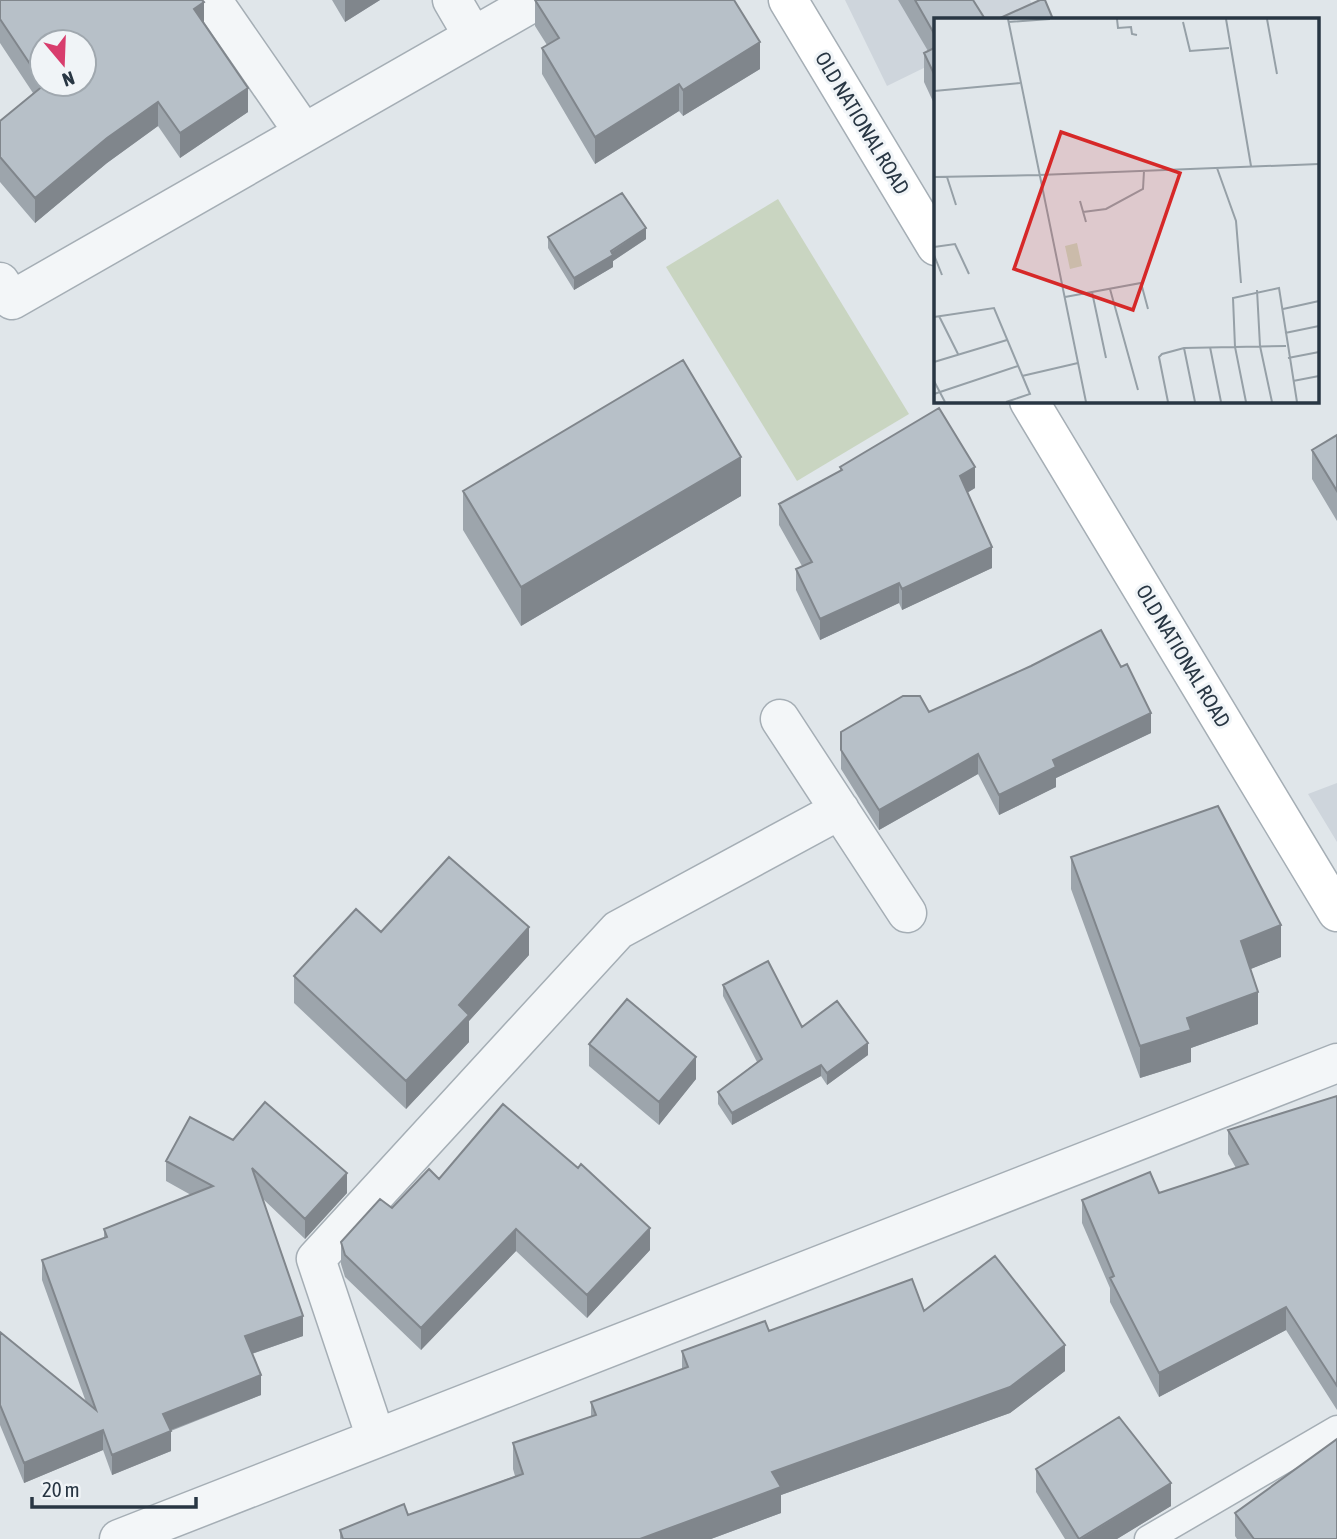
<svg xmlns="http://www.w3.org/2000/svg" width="1337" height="1539" font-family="'Asap Condensed',sans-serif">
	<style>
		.built { fill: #ced5dc }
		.green { fill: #c9d5c1 }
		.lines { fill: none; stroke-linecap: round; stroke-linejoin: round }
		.service-casing { stroke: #a5aeb5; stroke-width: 29 }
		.minor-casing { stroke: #a5aeb5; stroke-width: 41 }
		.secondary-casing { stroke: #a5aeb5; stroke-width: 41 }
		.service { stroke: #f3f6f8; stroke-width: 26 }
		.minor { stroke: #f3f6f8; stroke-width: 38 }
		.secondary { stroke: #fff; stroke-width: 38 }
		.wall { fill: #9da5ac; fill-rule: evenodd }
		.shaded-wall { fill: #80868c }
		.building { fill: #b7c0c8; stroke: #80868c; stroke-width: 2 }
		.labels { text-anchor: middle; stroke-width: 6; stroke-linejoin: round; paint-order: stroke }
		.street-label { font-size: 21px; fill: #283643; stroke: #f0f4f7 }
		.inset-road { fill: none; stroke: #96a0a7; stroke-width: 2 }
		.view { fill: #d62828; fill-opacity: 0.15; stroke: #d62828; stroke-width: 3.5 }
		.inset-edge { fill: none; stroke: #283643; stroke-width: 3.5 }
	</style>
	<rect width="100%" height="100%" fill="#e0e6ea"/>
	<path class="built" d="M845,0h185l7,14 -12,5h-89v43l-49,24z
		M1337,783v59l-29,-48z"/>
	<path class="green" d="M778,199l131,215 -112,67 -131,-214z"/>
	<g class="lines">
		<defs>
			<path id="service" d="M1148,1539l189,-110"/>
			<path id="minor" d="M212,0l92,133
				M452,0l21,36
				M0,282l12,18 525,-300
				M780,719l127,194
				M376,1438l-60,-179 302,-329 222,-120
				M119,1539l1218,-476"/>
			<path id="secondary" d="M788,0l148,246
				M1029,401l308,511"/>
		</defs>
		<use href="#service" class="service-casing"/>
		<use href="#minor" class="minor-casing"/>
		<use href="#secondary" class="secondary-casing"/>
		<use href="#service" class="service"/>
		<use href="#minor" class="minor"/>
		<use href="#secondary" class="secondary"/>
	</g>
	<path class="wall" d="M0,0l204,23 44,89 -68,46 -22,-32 -51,37 -72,60 -35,-41v-61l33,-28 -33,-50zM42,42l42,42h-42z
		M332,0h48l-35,22z
		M535,0l225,69 -77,47 -4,-5 -84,53 -53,-90v-26l5,-3 -12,-19z
		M898,0h75l-37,19v89l-12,-26v-29l4,-2z
		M548,237l98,2 -33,22v6l-39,23 -26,-42z
		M1337,435v86l-25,-42v-29z
		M840,467l135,21 -8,5 25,75 -90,42 -3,-7 -79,37 -24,-50v-21l6,-3 -23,-41v-21l61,-33z
		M463,491l278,5 -220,130 -58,-96z
		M929,712l222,21 -95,45v9l-57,28 -21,-41 -99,56 -38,-61v-37z
		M1071,857l210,100 -31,12 8,55 -67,24v14l-51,16 -69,-189z
		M381,932l148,23 -60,66v21l-63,67 -112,-106v-27z
		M723,985l79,42 66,28 -41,30 -6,-9 -89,49 -14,-21v-12l39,-30 -34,-66z
		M589,1044l107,35 -37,46 -70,-59z
		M1337,1096v314l-51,-80 -127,67 -49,-95v-14l-28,-65v-23l77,-7 77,-25 -8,-14v-24z
		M233,1140l114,53 -42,46 -43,-41 41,138 -51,18 9,41 -90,36v20l-59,24 -9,-25 -79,33 -24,-58v-93l86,70 -44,-122v-20l62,-22v-9l87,-34 -25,-14v-20z
		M439,1179l211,71 -63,68 -71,-67 -95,99 -76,-73 -4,-13v-22z
		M924,1311l141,60 -55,42 -229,82v18l-70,26h-371v-9l68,-15 107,-39 -2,-7v-26l78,-26v-15l91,-33v-18l87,-20z
		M1036,1469l135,37 -54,33h-52l-29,-47z
		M1235,1513l102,26h-100l-2,-3z"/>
	<path class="shaded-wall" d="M345,0h35l-35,22z
		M204,2v24l-10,-17z
		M760,42v27l-77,47v-26z
		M679,84v27l-84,53v-27z
		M248,88v24l-68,46v-25z
		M158,102v24l-51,37 -72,60v-25l72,-60z
		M646,228v11l-33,22v6l-39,23v-12z
		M741,457v39l-220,130v-39z
		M975,467v21l-15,9v-21z
		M992,547v21l-90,42v-21z
		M899,583v20l-79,37v-21z
		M1151,713v20l-95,45v9l-57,28v-20l54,-35z
		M978,754v20l-99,56v-20z
		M1281,925v32l-40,16v-32z
		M529,927v28l-60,66v21l-63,67v-28l53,-76z
		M1258,992v32l-67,24v14l-51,16v-32l47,-28z
		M868,1043v12l-41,30v-12z
		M696,1057v22l-37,46v-23z
		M821,1065v11l-89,49v-12z
		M347,1173v20l-42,46v-20z
		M650,1228v22l-63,68v-23z
		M516,1229v22l-95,99v-22z
		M1286,1307v23l-127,67v-24z
		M303,1316v20l-58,20v-20z
		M1065,1345v26l-55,42 -229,82v18l-70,26h-71l132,-67z
		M261,1375v20l-98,38v-19z
		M103,1430v20l-79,33v-20z
		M171,1431v20l-59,24v-20z
		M1171,1483v23l-54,33h-36z"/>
	<path class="building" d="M0,0h202l2,2 -10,7 54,79 -68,45 -22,-31 -51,36 -72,60 -35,-41v-36l44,-36 -1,-1h41v-42h-42v40l-42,-63z
		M535,0h199l26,42 -77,48 -4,-6 -84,53 -53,-89 17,-10z
		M915,0h58l12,19h-49v18z
		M1040,0h5l8,19h-55z
		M936,47v31l-12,-25z
		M622,193l24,35 -35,23 2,4 -39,23 -26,-41z
		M683,360l58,97 -220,130 -58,-96z
		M939,408l36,59 -15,9 32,71 -90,42 -3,-6 -79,36 -24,-50 16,-7 -33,-58 63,-34 -2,-3z
		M1337,435v56l-25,-41z
		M1101,630l20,37 6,-3 24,49 -98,47 3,7 -57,28 -21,-41 -99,56 -38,-60v-18l62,-36h17l9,16 102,-46z
		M1218,806l63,119 -40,16 17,51 -71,26 4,12 -51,16 -69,-189z
		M449,857l80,70 -70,78 10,10 -63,66 -112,-105 62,-67 25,23z
		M768,961l34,66 35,-26 31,42 -41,30 -6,-8 -89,48 -14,-21 44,-33 -39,-74z
		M627,999l69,58 -37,45 -70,-58z
		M1337,1096v290l-51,-79 -127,66 -49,-95 4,-2 -32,-76 68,-28 9,21 89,-29 -20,-34z
		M265,1102l82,71 -42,46 -53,-51 51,148 -58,20 16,39 -98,39 8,17 -59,24 -9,-25 -79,33 -24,-58v-73l96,78 -54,-150 65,-23 -3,-8 109,-43 -47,-25 24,-44 43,23z
		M503,1104l75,64 3,-4 69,64 -63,67 -71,-66 -95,99 -76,-73 -4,-13 39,-43 12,9 37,-39 10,10z
		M995,1256l70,89 -55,42 -238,85 9,15 -141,52h-297l-3,-9 64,-26 4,11 115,-41 -10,-31 83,-28 -5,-13 97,-35 -6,-16 83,-30 4,10 143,-52 12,32z
		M1119,1417l52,66 -92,56 -43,-70z
		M1337,1439v100h-83l-19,-26z"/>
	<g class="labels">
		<g class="street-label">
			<text transform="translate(862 123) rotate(59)" y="7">OLD NATIONAL ROAD</text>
			<text transform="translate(1183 656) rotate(59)" y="7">OLD NATIONAL ROAD</text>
		</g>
	</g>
	<g transform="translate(934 18)">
		<rect width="385" height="385" fill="#e0e6ea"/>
		<path d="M143,225l5,23 -12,3 -5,-23z" fill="#c9d5c1"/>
		<path class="inset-road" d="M74,1l78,383M183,1l1,9 13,-1 1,7 5,1M292,1l25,147M333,1l10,55M74,4l42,-3M249,4l7,29 39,-3M0,73l86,-8M283,150l19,53 5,62M105,157l280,-11M0,159l105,-2M13,159l9,28M146,183l6,21M149,194l23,-3 37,-20 1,-18M0,229l21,-3 14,30M0,237l8,20M176,271l28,101M323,272l3,56 12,56M158,274l14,66M131,279l76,-14 7,26M349,291l36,-8M5,298l19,38M0,299l60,-9 36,86 -24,8M351,315l34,-7M276,329l11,55M250,330l11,54M354,340l31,-6M0,344l73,-22M88,358l56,-13M0,363l11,21M359,363l26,-5M0,376l84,-28M234,384l-9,-45 3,-3 22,-6 102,-2M312,384l-11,-55 -2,-49 46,-10 18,114"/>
		<path class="view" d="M127,114l119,41 -47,137 -119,-41z"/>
		<rect width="385" height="385" class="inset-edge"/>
	</g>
	<g transform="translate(63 63) rotate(161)"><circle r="33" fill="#f0f4f7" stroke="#a0a8af" stroke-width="2"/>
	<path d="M0-5L12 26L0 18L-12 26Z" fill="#d83d6d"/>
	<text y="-10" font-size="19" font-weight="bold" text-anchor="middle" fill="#283643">N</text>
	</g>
	<path d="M32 1497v10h164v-10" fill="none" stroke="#283643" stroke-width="3.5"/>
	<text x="42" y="1497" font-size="21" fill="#283643" stroke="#f0f4f7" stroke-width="5" paint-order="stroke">20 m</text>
</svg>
